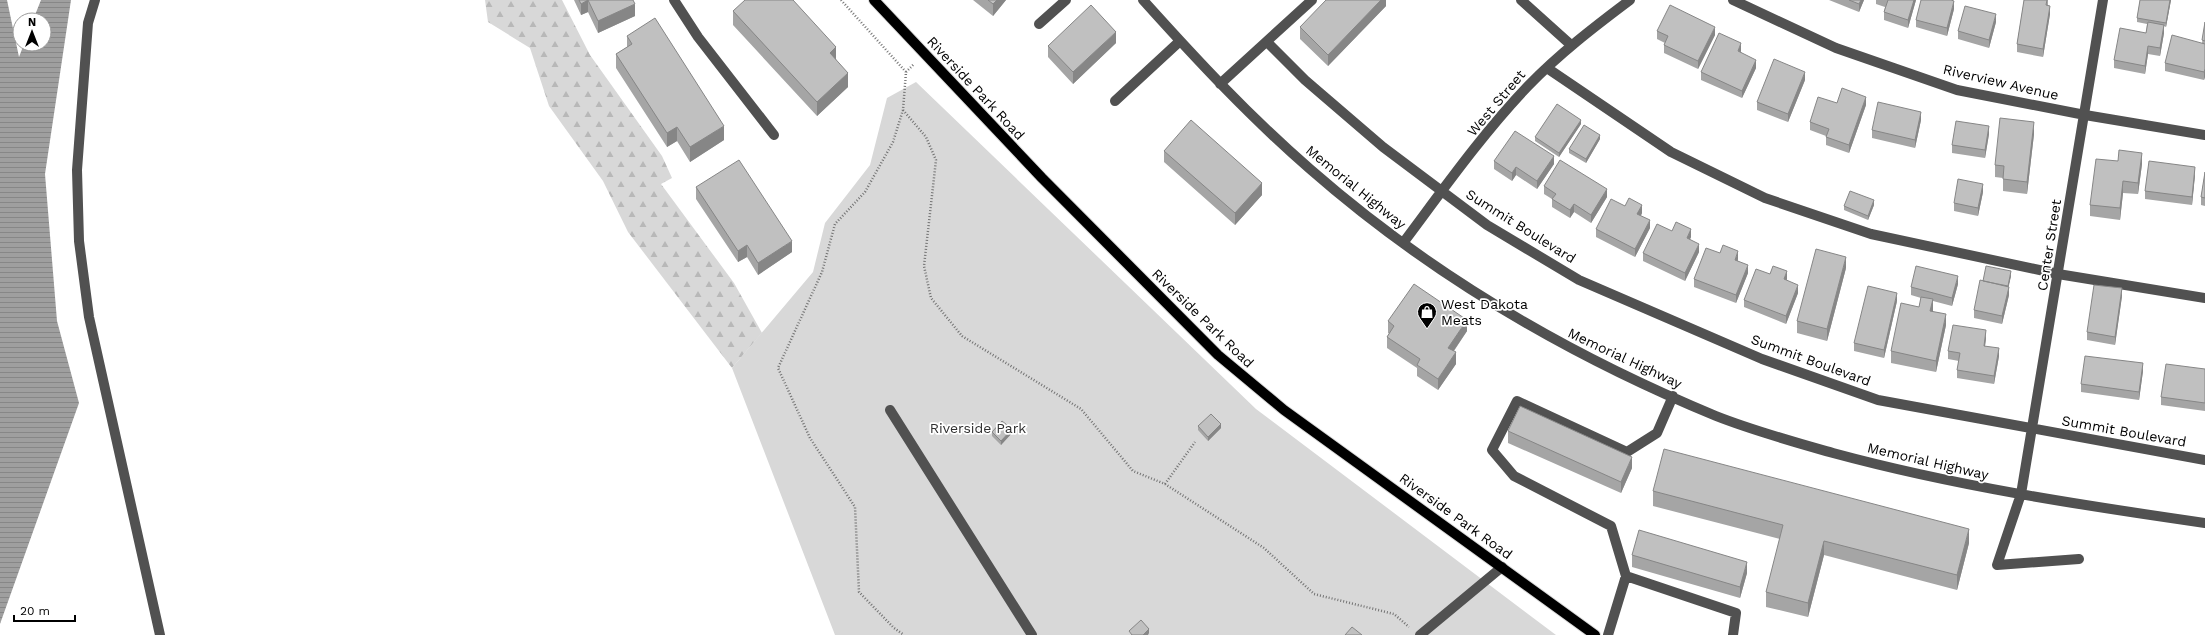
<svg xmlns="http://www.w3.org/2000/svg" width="2205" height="635" font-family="'Work Sans',sans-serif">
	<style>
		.forest { fill: url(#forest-firs) }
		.green { fill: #d8d8d8 }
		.water { fill: url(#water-rules) }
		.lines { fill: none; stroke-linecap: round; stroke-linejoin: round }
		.major-casing { stroke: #dbdbdb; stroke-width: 12 }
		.path { stroke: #737373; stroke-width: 2.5; stroke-dasharray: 1 2; stroke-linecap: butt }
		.minor { stroke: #515151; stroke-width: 10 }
		.major { stroke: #000; stroke-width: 10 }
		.wall { fill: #a5a5a5 }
		.shaded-wall { fill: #868686 }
		.building { fill: #c0c0c0; stroke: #868686 }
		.labels { text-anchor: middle; stroke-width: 3.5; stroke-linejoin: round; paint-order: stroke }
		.street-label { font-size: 14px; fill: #000; stroke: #fff }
		.poi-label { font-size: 14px; fill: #000; stroke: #fff; text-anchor: start }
		.park-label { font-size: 14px; fill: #2f2f2f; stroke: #fff }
	</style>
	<defs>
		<pattern id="forest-firs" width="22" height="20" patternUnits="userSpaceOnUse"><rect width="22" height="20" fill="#d8d8d8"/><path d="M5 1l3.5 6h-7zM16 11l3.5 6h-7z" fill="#b8b8b8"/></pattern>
		<pattern id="water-rules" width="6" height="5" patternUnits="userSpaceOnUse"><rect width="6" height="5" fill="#9f9f9f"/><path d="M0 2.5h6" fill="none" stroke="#878787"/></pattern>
	</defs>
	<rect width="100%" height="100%" fill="#fff"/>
	<path class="forest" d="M485,0h77l28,55 72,101 10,22 -11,6 73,99 28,50 -30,35 -104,-136 -25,-51 -54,-75 -19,-58 -42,-26z"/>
	<path class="green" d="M916,82l340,327 300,226h-721l-103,-267 81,-96 12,-49 45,-58 17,-67z"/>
	<path class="water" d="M0,0h7l12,57 5,-13h20v-24h-11l8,-20h30l-26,174 12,147 22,82 -79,221z"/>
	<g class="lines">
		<defs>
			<path id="major" d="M874,0l168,178 176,177 66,55 311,225"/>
		</defs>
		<use href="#major" class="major-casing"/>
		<path class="path" d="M841,0l65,72 -3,38 -10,32 -28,50 -30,32 -13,48 -44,96 32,70 45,69 4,85 35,36 10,7
			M906,72l8,-8
			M903,110l23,27 10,23 -12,106 7,32 31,38 119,73 52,62 32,13 99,64 50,46 80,20 15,13
			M1165,484l30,-42"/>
		<path class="minor" d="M95,0l-7,23 -11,147 2,71 10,76 71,318
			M674,0l24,37 76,98
			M1143,0c53,59 107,117 167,169 121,106 258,186 406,247 38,15 78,26 117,37 122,33 247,52 372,70
			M1521,0l50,45
			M1733,0l103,48 121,42 128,25 120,20
			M1039,24l27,-24
			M1267,42l38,38 78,67 104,78 92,55 183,79 116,41 327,60
			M1547,68l124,84 94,46 106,36 187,40 147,24
			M1220,84l92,-84
			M1115,101l65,-60
			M1403,243c39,-52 80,-110 125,-157 31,-32 66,-59 102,-86
			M890,410l142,225
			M2079,559l-82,6 24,-71 82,-494
			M1626,576l-15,-50 -97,-50 -22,-26 25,-49 110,51 30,-19 16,-37
			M1420,635l82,-68
			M1608,635l18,-59 110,37 -3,22"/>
		<use href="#major" class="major"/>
	</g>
	<path class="wall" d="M574,0h59l2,16 -37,17 -10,-21 -7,3z
		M973,0h33l-13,16z
		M1386,0v6l-58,60 -28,-27v-12z
		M1829,0h35l-5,12z
		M1876,0h40l-8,28 -24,-8v-8l1,-5 -9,-3z
		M2024,0h24v5l2,9 -7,43 -26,-5v-8z
		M2140,0h31l-5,27 -2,-1v7l-4,23 -12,-2 -3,20 -31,-6v-8l32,-27 1,-9 -10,-2v-4z
		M1954,9l-7,27 -31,-9v-7z
		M733,11l103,48 12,28 -31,29 -84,-91z
		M1996,22l-7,26 -31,-9v-8z
		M2205,22v55l-1,3 -39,-9v-8l37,-20z
		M1657,31l58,4 -17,34 -34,-16v-8l1,-2 -8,-4z
		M627,36l97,104 -34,22 -13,-21 -10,6 -51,-79v-14l11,-7z
		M1116,43l-43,41 -25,-27v-11z
		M1741,51v1l15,16 -14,30 -41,-18v-8z
		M1805,80l-17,42 -31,-12v-8z
		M1837,103l29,2 -17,48 -23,-8v-9l-16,-6v-8z
		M1921,120l-6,28 -43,-10v-8z
		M1581,124l-22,33 -24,-16v-4z
		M1989,134l-4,24 -33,-5v-8z
		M2034,134l-7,60 -24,-3v-13l-8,-1v-12z
		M1600,139l-14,24 -17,-10v-4z
		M1164,151l98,44 -27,30 -71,-63z
		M1494,161l60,3 -17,25 -21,-14 -4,6 -18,-12z
		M2118,161l24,3 -4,30 -15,-1 -3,27 -30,-4v-11z
		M2205,172v34l-4,-1v-8z
		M2195,175l-3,30 -47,-6v-8z
		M1544,186l63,11 -16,26 -17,-11 -4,6 -18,-11v-8l-8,-5z
		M696,187l96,65 -34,23 -11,-18 -9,5 -42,-63z
		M1983,192l-5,24 -24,-5v-8z
		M1874,205l-6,15 -24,-10v-4z
		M1625,206l17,7 -1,3 9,12 -15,29 -39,-20v-8z
		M1672,231l19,6 -1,2 9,13 -14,29 -42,-20v-8z
		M1720,253l18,6v2l10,12 -12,30 -42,-16v-8z
		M1846,268l-19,73 -30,-8v-12z
		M1770,274l17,5 -1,2 12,12 -12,31 -42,-17v-7z
		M2011,276l-3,11 1,8 -7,29 -28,-6v-8z
		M1958,284l-6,22 -19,-5 -1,10 14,14 -10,47 -45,-9v-12l28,-44 2,-9 -10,-3v-8z
		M2122,296l-7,49 -28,-5v-8z
		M1897,301l-13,57 -30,-7v-8z
		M1388,321l79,10 -13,20 2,13 -18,26 -21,-14v-8l-30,-20v-11l2,-4h-1z
		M1986,338l-1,8 14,10 -5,28 -37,-6v-8l2,-9 -11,-2v-8z
		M2205,369v42l-44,-6v-8z
		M2143,371l-4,29 -58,-8v-8z
		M1198,426l23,2 -13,13 -10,-11z
		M1508,431l124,37 -11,25 -113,-50z
		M992,432l20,1 -11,12 -9,-9z
		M1653,491l316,52 -12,47 -133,-35 -16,62 -42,-10v-15l14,-53 -127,-33z
		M1632,555l115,18 -7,25 -108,-31z"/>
	<path class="shaded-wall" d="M588,0v12l-7,3v-11z
		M997,0h9l-13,16v-12z
		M1381,0h5v6l-58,60v-11z
		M1861,0h3l-5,12v-8z
		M1914,0h2l-8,28v-8z
		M2170,0h1l-5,27v-4z
		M1954,1v8l-7,27v-8z
		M635,4v12l-37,17v-12z
		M2050,6v8l-7,43v-8z
		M1996,14v8l-7,26v-8z
		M2164,25v8l-4,23v-8z
		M1715,27v8l-17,34v-8z
		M1116,32v11l-43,41v-12z
		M1741,43v8l-3,8v-8z
		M2148,46v8l-3,20v-8z
		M836,47v15l-6,-9z
		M1756,60v8l-14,30v-7z
		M2205,69v8l-1,3v-8z
		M1805,72v8l-17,42v-8z
		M848,73v14l-31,29v-14z
		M1866,97v8l-17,48v-8z
		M1921,112v8l-6,28v-8z
		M1581,120v4l-22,33v-4z
		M2034,122v12l-7,60v-12z
		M724,126v14l-34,22v-15z
		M1989,126v8l-4,24v-8z
		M677,127v14l-10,6v-14z
		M1600,135v4l-14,24v-4z
		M2142,153v11l-4,30v-11z
		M1554,156v8l-17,25v-8z
		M1516,167v8l-4,6v-8z
		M2195,167v8l-3,30v-8z
		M2123,181v12l-3,27v-12z
		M1262,183v12l-27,30v-12z
		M1983,184v8l-5,24v-8z
		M1607,189v8l-16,26v-8z
		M1874,200v5l-6,15v-4z
		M1574,204v8l-4,6v-8z
		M1642,205v8l-5,9v-8z
		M1650,220v8l-15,29v-8z
		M1691,229v8l-4,9v-8z
		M792,241v11l-34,23v-12z
		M1699,244v8l-14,29v-8z
		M747,245v12l-9,5v-11z
		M1738,251v8l-3,9v-8z
		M1846,257v11l-19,73v-12z
		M1748,265v8l-12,30v-8z
		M1787,271v8l-3,8v-8z
		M2011,271v5l-3,14v-4z
		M1958,276v8l-6,22v-8z
		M1798,285v8l-12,31v-8z
		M2009,287v8l-7,29v-8z
		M2122,288v8l-7,49v-8z
		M1897,293v8l-13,57v-8z
		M1933,299v12l-3,11v-11z
		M1946,314v11l-10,47v-11z
		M1467,320v11l-19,28v-11z
		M1986,330v8l-2,16v-8z
		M1999,348v8l-5,28v-8z
		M1456,352v12l-18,26v-11z
		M2143,363v8l-4,29v-8z
		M1221,424v4l-13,13v-4z
		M1012,429v4l-11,12v-4z
		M1632,457v11l-11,25v-11z
		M1969,529v14l-12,47v-15z
		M1824,541v14l-16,62v-14z
		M1747,562v11l-7,25v-11z
		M1149,629v4l-1,2h-5z"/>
	<path class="building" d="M579,0h54l2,4 -37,17 -10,-21 -7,4z
		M745,0h48l43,47 -6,6 18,20 -31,29 -84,-91z
		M988,0h9l-4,4z
		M1326,0h55l-53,55 -28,-28z
		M1849,0h12l-2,4z
		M1888,0h26l-6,20 -24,-8z
		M1921,0h30l3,1 -7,27 -31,-8z
		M2024,0h23l-1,5 4,1 -7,43 -26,-5z
		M2140,0h30l-4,23 -29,-5z
		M1091,5l25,27 -43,40 -25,-26z
		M1670,5l45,22 -17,34 -34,-16 4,-9 -11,-5z
		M1965,6l31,8 -7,26 -31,-9z
		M655,18l69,108 -34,21 -13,-20 -10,6 -51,-79 16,-10 -5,-8z
		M2148,22l16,3 -4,23 -12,-2 -3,20 -31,-6 6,-32 26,5z
		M2205,22v19l-3,-1z
		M1719,33l22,10 -3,8 18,9 -14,31 -41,-19z
		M2172,35l33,9v25l-1,3 -39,-9z
		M1774,59l31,13 -17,42 -31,-12z
		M1842,88l24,9 -17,48 -23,-8 3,-8 -19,-7 8,-25 19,6z
		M1878,102l43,10 -6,28 -43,-10z
		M1557,104l24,16 -22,33 -24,-16z
		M2000,118l34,4 -7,60 -24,-3 1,-13 -9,-1z
		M1191,120l71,63 -27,30 -71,-62z
		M1956,121l33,5 -4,24 -33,-5z
		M1584,125l16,10 -14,24 -17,-10z
		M1515,131l39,25 -17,25 -21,-14 -4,6 -18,-12z
		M2119,150l23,3 -4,30 -15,-2 -3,27 -30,-3 6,-46 22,2z
		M739,160l53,81 -34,22 -11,-18 -9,6 -42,-64z
		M1560,160l47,29 -16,26 -17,-11 -4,6 -18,-11 4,-5 -12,-8z
		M2149,161l46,6 -3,30 -47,-6z
		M2205,172v26l-4,-1z
		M1958,179l25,5 -5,24 -24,-5z
		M1850,191l24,9 -6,16 -24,-10z
		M1629,198l13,7 -5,9 13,6 -15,29 -39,-20 15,-30 14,7z
		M1676,222l15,7 -4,9 12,6 -14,29 -42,-20 14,-29 15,7z
		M1723,245l15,6 -3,9 13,5 -12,30 -42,-16 12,-31 14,5z
		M1816,249l30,8 -19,72 -30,-8z
		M1773,266l14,5 -3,8 14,6 -12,31 -42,-16 12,-31 14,5z
		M1916,266l42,10 -6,22 -41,-11z
		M1986,266l25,5 -3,15 -25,-5z
		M1980,280l29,7 -7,29 -28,-6z
		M1414,284l53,36 -19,28 8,4 -18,27 -21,-14 3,-6 -33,-22 7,-11 -6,-5z
		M2094,285l28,3 -7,49 -28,-5z
		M1868,286l29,7 -13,57 -30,-7z
		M1921,297l12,2 -3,12 16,3 -10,47 -45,-10 10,-48 18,4z
		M1953,325l33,5 -2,16 15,2 -5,28 -37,-6 3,-17 -12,-2z
		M2085,356l58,7 -4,29 -58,-8z
		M2166,364l39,5v34l-44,-6z
		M1520,406l112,51 -11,25 -113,-51z
		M1211,414l10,10 -13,13 -10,-11z
		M1002,421l10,8 -11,12 -9,-9z
		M1664,449l305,80 -12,46 -133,-34 -16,62 -42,-11 17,-67 -130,-34z
		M1639,530l108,32 -7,25 -108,-32z
		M1141,620l8,9 -6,6h-11l-3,-4z
		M1352,627l10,8h-17z"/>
	<defs>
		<symbol id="shop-pin" viewBox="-11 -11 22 30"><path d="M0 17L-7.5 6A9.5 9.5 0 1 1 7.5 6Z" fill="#000" stroke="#fff"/><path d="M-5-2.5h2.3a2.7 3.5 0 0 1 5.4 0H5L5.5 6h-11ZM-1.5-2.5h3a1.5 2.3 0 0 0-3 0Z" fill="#fff"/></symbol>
	</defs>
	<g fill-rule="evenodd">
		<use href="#shop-pin" x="1416" y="301" width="22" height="30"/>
	</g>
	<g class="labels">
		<g class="street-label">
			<text transform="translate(2001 82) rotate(13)" y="5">Riverview Avenue</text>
			<text transform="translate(976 88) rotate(47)" y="5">Riverside Park Road</text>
			<text transform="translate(1496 103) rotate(-50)" y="5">West Street</text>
			<text transform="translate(1356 187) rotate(39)" y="5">Memorial Highway</text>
			<text transform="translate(1521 226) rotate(32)" y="5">Summit Boulevard</text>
			<text transform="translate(2049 245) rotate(-81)" y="5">Center Street</text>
			<text transform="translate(1203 318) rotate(44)" y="5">Riverside Park Road</text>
			<text transform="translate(1625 358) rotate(25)" y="5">Memorial Highway</text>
			<text transform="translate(1811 360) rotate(20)" y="5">Summit Boulevard</text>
			<text transform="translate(2124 431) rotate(10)" y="5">Summit Boulevard</text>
			<text transform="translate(1928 461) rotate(13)" y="5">Memorial Highway</text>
			<text transform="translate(1456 516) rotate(36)" y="5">Riverside Park Road</text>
		</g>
		<g class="poi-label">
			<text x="1441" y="309">West Dakota<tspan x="1441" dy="16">Meats</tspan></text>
		</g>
		<g class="park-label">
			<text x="978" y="433">Riverside Park</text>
		</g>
	</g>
	<g transform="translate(32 32)"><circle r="19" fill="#ffffff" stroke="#999999"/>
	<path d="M0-3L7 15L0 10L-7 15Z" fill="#000000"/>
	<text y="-6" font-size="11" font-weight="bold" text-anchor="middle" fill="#000000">N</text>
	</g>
	<path d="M14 615v6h61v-6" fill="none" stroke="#000000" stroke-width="2"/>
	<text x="20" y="615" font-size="12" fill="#000000" stroke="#ffffff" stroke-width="3" paint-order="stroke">20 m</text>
</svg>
